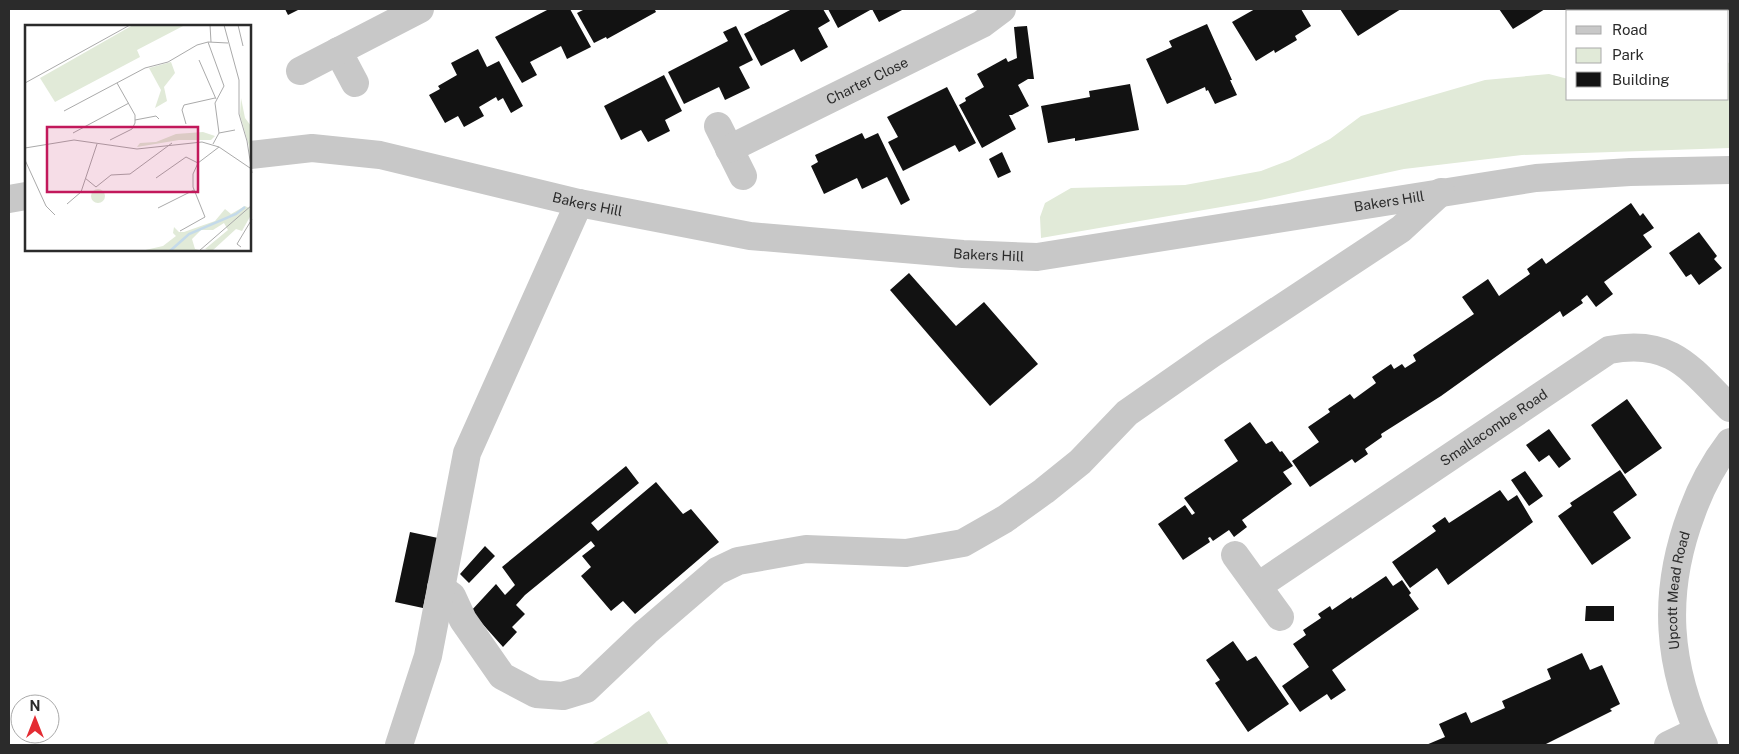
<svg xmlns="http://www.w3.org/2000/svg" width="1739" height="754" font-family="'Public Sans',sans-serif">
	<style>
		.green { fill: #e1ead8 }
		.building { fill: #121212 }
		.lines { fill: none; stroke-linecap: round; stroke-linejoin: round }
		.minor { stroke: #c8c8c8; stroke-width: 28 }
		.labels { text-anchor: middle; stroke-width: 5; stroke-linejoin: round; paint-order: stroke }
		.street-label { font-size: 14px; fill: #2b2b2b; stroke: #fff }
		.inset-river { fill: none; stroke: #c4daea; stroke-width: 2.5 }
		.inset-road { fill: none; stroke: #aaa; stroke-width: 1 }
		.view { fill: #c2185b; fill-opacity: 0.15; stroke: #c2185b; stroke-width: 2.5 }
		.inset-edge { fill: none; stroke: #2b2b2b; stroke-width: 2.5 }
	</style>
	<rect width="100%" height="100%" fill="#fff"/>
	<path class="green" d="M1730,62v86l-208,7 -118,14 -148,32 -215,37 -1,-21 5,-14 26,-15 114,-3 76,-14 29,-11 40,-21 31,-23 124,-36 64,-6 19,5v20h160v-36z
		M649,711l20,34h-78z"/>
	<path class="building" d="M285,9h15l-12,6z
		M549,9h21l21,38 -24,12 -6,-13 -31,16 7,13 -15,8 -27,-46z
		M585,9h72l-2,1 1,2 -49,27 -1,-2 -12,6 -17,-30z
		M792,9h31l7,12 -12,7 10,19 -27,15 -7,-13 -33,17 -17,-32z
		M828,9h76l-25,13 -7,-13 -34,19z
		M1255,9h46l10,17 -16,10 2,4 -22,13 -1,-3 -18,11 -24,-39z
		M1340,9h61l-43,27z
		M1499,9h46l-32,20z
		M1650,9h79l-1,2h-79z
		M1207,24l25,56h-2l7,15 -22,9 -7,-14 -2,1 -1,-4 -38,17 -21,-45 26,-12 -3,-6z
		M736,26l17,34 -14,7 11,21 -25,12 -6,-13 -35,17 -16,-32 60,-31 -5,-9z
		M1027,26l7,53h-6l-10,6 11,21 -17,9h-3l7,14 -34,19 -23,-43 7,-4 -1,-3 19,-11 -7,-13 29,-16 2,4 9,-4 -3,-31z
		M478,49l9,18 12,-6 24,45 -12,7 -8,-15 -5,3 -2,-4 -17,10 5,9 -20,11 -6,-11 -13,7 -16,-28 11,-6 -2,-3 19,-11 -6,-12z
		M664,75l18,36 -17,9 5,11 -22,11 -7,-12 -20,10 -17,-34z
		M1130,84l9,46 -64,11v-3l-27,5 -7,-37 49,-9 -1,-6z
		M947,87l29,56 -17,9 -4,-7 -52,26 -15,-29 10,-5 -11,-20z
		M862,133l3,6 13,-6 32,67 -9,5 -14,-28 -25,12 -5,-11 -33,16 -13,-28 7,-4 -3,-7z
		M1002,152l9,20 -13,6 -9,-19z
		M1631,203l9,13 3,-3 11,15 -11,7 9,12 -48,35 9,12 -17,13 -9,-12 -6,5 2,3 -20,14 -3,-6 -119,85 -60,38 1,3 -17,12 3,5 -13,9 -3,-4 -42,28 -18,-26 27,-19 -11,-15 22,-15 -2,-3 22,-15 4,5 22,-16 -4,-6 19,-13 3,5 8,-5 3,4 11,-7 -3,-6 61,-41 -12,-17 26,-18 11,17 31,-22 -3,-5 15,-11 4,6z
		M1699,232l18,24 -3,3 8,9 -23,17 -8,-11 -5,3 -17,-24z
		M909,273l47,53 28,-24 54,62 -48,42 -100,-116z
		M1627,399l35,49 -37,26 -34,-49z
		M1250,422l16,22 6,-3 8,11 2,-1 11,15 -10,6 9,12 -50,36 5,7 -13,10 -5,-7 -16,11 -3,-4 -2,1 2,4 -27,18 -25,-36 27,-19 7,10 3,-2 -11,-15 54,-37 -14,-21z
		M1549,429l22,30 -12,9 -10,-13 -10,7 -13,-17z
		M626,466l13,17 -48,40 7,8 58,-49 27,32 8,-5 28,33 -84,72 -12,-13 -12,10 -30,-35 10,-9 -9,-11 13,-10 -4,-5 -66,54 -9,10 9,9 -13,13 5,5 -14,15 -32,-36 25,-27 9,11 10,-10 -13,-18z
		M1620,470l17,25 -24,17 18,26 -39,27 -34,-49 14,-10 -2,-3z
		M1525,471l18,25 -14,10 -18,-26z
		M1500,490l8,11 9,-6 16,27 -85,63 -11,-17 -27,20 -18,-26 44,-31 -4,-5 13,-9 4,6z
		M410,532l28,6 -15,70 -28,-6z
		M485,546l10,10 -26,27 -9,-9z
		M1386,576l7,10 9,-6 9,13 -2,2 10,14 -87,61 14,20 -15,10 -4,-6 -27,18 -18,-26 27,-19 -16,-23 13,-9 -3,-5 18,-12 -3,-4 12,-8 2,4 19,-13 1,2z
		M1586,606h28v15h-29z
		M1233,641l14,20 9,-5 33,48 -41,28 -33,-49 5,-3 -14,-20z
		M1582,653l8,17 12,-5 18,39 -10,5 2,2 -68,34h-118l19,-8 -6,-13 27,-12 5,11 34,-15 -3,-7 49,-22 -4,-10z"/>
	<g class="lines">
		<g class="minor">
			<path d="M338,51l17,32"/>
			<path d="M300,71l120,-62"/>
			<path d="M718,126l25,50"/>
			<path id="s1" d="M729,149l253,-125 20,-15"/>
			<path id="s2" d="M250,155l62,-7 68,7 199,48 171,33 213,18 74,3 499,-79 94,-6 100,-2"/>
			<path d="M9,199l17,-3"/>
			<path d="M1235,555l45,62"/>
			<path id="s3" d="M1258,586l351,-236c62,-12 81,18 121,58"/>
			<path d="M441,588l11,8 11,24 39,56 34,18 27,2 23,-7 60,-57 71,-61 21,-10 68,-12 100,4 57,-10 42,-24 39,-28 36,-29 47,-49 86,-60 188,-124 40,-37"/>
			<path d="M399,745l29,-89 39,-203 112,-250"/>
			<path d="M1668,745l29,-14"/>
			<path id="s4" d="M1704,745c-37,-79 -43,-151 -12,-233 9,-25 22,-49 38,-70"/>
		</g>
	</g>
	<g class="labels">
		<g class="street-label">
			<text dy="5" stroke="none"><textPath href="#s1" startOffset="154">Charter Close</textPath></text>
			<text dy="5" stroke="none"><textPath href="#s2" startOffset="1154">Bakers Hill</textPath></text>
			<text dy="5" stroke="none"><textPath href="#s2" startOffset="344">Bakers Hill</textPath></text>
			<text dy="5" stroke="none"><textPath href="#s2" startOffset="749">Bakers Hill</textPath></text>
			<text dy="5" stroke="none"><textPath href="#s3" startOffset="284">Smallacombe Road</textPath></text>
			<text dy="5" stroke="none"><textPath href="#s4" startOffset="160">Upcott Mead Road</textPath></text>
		</g>
	</g>
	<g transform="translate(25 25)">
		<rect width="226" height="226" fill="#fff"/>
		<path d="M108,0h52l-48,25 3,7 -85,45 -15,-24zM146,37l4,11 -11,14 3,14 -12,7 6,-18 -12,-22zM216,73l4,20 6,8v44l-2,-24 -9,-31zM178,107l12,4 -4,4h-32l-42,7 3,-4 16,-1 20,-8zM66 171a7 7 0 1 1 14 0a7 7 0 1 1-14 0ZM220,181l6,3v6l-9,16 -6,-2 -24,22 -7,-2 23,-19 -4,-7 -11,7h-12l-9,9 3,10 7,2h-61l22,-5 13,-10 -3,-3 1,-6 5,5h5l31,-11 10,-12 6,5z" fill="#e1ead8"/>
		<path class="inset-river" d="M145,226l19,-17 47,-20 9,-7"/>
		<path class="inset-road" d="M185,0l1,17M199,0l15,55v34l8,27 5,32M213,0l5,21M183,17l16,44 -9,17 4,30 -6,11M174,35l17,39M0,58l105,-58M39,86l81,-43 23,-6 29,-17 11,-3 20,1M110,95l21,-4 3,3M161,99l-4,-14 2,-5 31,-7M48,108l56,-30M194,108l16,-3M85,115l22,-11 3,-6v-8l-18,-32M0,123l49,-8 63,9 65,-7 17,5 31,21M0,135l21,46 9,9M60,153l11,9 15,-12 19,-1 42,-31M131,153l30,-21 12,6M42,179l14,-12 16,-48M133,183l36,-18M155,206l25,-14 -12,-30v-13l5,-11 21,-16M216,222l-4,-3 15,-25M174,226l53,-46"/>
		<path class="view" d="M22,102h151v65h-151z"/>
		<rect width="226" height="226" class="inset-edge"/>
	</g>
	<rect width="1739" height="754" fill="none" stroke="#2b2b2b" stroke-width="20"/>
	<rect x="1566" y="10" width="162" height="90" fill="#ffffff" stroke="#aaaaaa"/>
	<rect x="1576" y="26" width="25" height="8" fill="#c8c8c8" stroke="#aaaaaa"/>
	<text x="1612" y="35" font-size="15" fill="#2b2b2b">Road</text>
	<rect x="1576" y="48" width="25" height="15" fill="#e1ead8" stroke="#aaaaaa"/>
	<text x="1612" y="60" font-size="15" fill="#2b2b2b">Park</text>
	<rect x="1576" y="72" width="25" height="15" fill="#121212" stroke="#aaaaaa"/>
	<text x="1612" y="85" font-size="15" fill="#2b2b2b">Building</text>
	<g transform="translate(35 719)"><circle r="24" fill="#ffffff" stroke="#aaaaaa"/>
	<path d="M0-4L9 19L0 12L-9 19Z" fill="#e42c33"/>
	<text y="-8" font-size="14" font-weight="bold" text-anchor="middle" fill="#2b2b2b">N</text>
	</g>
</svg>
